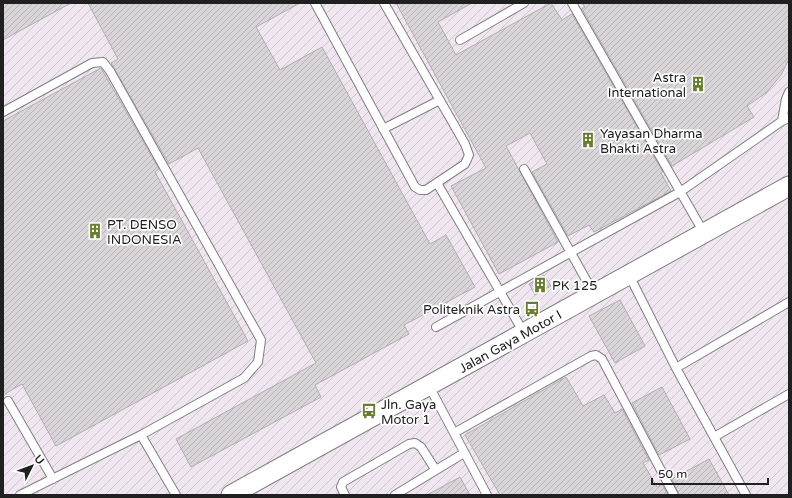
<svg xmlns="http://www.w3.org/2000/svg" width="792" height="498" font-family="'Varela Round',sans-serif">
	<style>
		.industrial { fill: url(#industrial-furrows) }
		.building { fill: url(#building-hatch); stroke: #b1adb1 }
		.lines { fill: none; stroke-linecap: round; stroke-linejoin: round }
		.service-casing { stroke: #827e82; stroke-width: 10 }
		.tertiary-casing { stroke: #827e82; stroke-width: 21 }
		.service { stroke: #fff; stroke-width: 8 }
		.tertiary { stroke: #fff; stroke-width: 19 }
		.labels { text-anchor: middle; stroke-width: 3.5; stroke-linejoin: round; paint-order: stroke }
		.poi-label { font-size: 13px; fill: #212021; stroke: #fff; text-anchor: start }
		.street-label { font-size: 13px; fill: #212021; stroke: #fff }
	</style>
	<defs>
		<pattern id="industrial-furrows" width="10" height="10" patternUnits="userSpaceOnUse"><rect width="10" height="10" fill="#f0e6f0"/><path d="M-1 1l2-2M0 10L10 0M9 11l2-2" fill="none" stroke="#cec5ce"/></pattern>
		<pattern id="building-hatch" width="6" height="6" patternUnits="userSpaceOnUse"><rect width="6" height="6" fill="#d8d4d8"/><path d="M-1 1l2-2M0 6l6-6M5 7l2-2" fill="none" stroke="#b9b6b9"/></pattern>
	</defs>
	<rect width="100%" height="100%" fill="#f8f4f8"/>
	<path class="industrial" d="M3,3h786v492h-786z"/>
	<path class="building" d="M3,3h68l-68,37z
		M88,3h212l-44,24 24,43 42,-23 108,197 16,-9 29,52 -71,38 5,9 -94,51 6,12 -130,70 -15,-28 140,-76 -118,-215 -29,16 -58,-101 7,-4z
		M396,3h76l-34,19 18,33 95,-52 11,17 10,-6 91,158 -2,1 10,18 -77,41 -5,-7 -21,11 -36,-64 15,-8 -17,-31 -24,13 52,96 -59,32 -48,-88 35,-18z
		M582,3h207v56l-8,16 -15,18 -19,13 7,11 -82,49 -90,-157 3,-2z
		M101,68l58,101 -4,3 93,169 -192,105 -34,-62 -19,11v-274z
		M544,275l7,11 -16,9 -6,-11z
		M620,300l25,46 -30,17 -26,-47z
		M566,377l17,29 21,-11 11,18 7,-4 27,51 -6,3 14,24 5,-3 6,11h-168l-35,-60z
		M662,387l28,52 -31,16 -27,-52z
		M709,459l20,36h-50l-7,-16z
		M460,477l10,18h-43z"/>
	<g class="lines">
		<defs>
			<path id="service" d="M315,3l100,184 5,3h6l39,-26 4,-9 -4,-11 -81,-141
				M572,3l132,230
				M460,40l64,-37
				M3,112l89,-49 11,-1 7,9 151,269 -3,22 -14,16 -103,57 35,60
				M782,121l4,-22 3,-7
				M383,129l57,-29
				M524,169l70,125
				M437,183l87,150
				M629,275l47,93
				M436,327l244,-135 102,-71 7,-3
				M429,386l58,109
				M8,401l45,78
				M454,433l137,-77 5,-1 6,4 72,136
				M714,437l75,-43
				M20,495l121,-60
				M345,495l-4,-8 2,-5 66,-38 6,-1 6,4 14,22
				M395,495l69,-42
				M746,495l-70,-127 113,-66"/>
			<path id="tertiary" d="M231,495l558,-309"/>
		</defs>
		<use href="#service" class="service-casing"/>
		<use href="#tertiary" class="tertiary-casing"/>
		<use href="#service" class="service"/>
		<use href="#tertiary" class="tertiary"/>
	</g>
	<defs>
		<symbol id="building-bare" viewBox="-9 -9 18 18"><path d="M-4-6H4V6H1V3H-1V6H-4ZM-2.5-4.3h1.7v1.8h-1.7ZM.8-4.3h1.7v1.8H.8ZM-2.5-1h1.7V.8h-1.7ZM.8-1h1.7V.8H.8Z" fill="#677c2d" stroke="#fff" stroke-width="2.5" paint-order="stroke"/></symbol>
		<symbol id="bus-bare" viewBox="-9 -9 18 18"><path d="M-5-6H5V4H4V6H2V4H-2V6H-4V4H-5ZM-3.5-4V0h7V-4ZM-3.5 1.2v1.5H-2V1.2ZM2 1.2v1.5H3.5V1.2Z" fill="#677c2d" stroke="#fff" stroke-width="2.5" paint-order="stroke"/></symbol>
	</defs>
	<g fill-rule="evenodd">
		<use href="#building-bare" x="687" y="73" width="22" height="22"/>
		<use href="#building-bare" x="577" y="129" width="22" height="22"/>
		<use href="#building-bare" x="84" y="220" width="22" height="22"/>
		<use href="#building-bare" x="529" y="274" width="22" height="22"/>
		<use href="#bus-bare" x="521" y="298" width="22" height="22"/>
		<use href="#bus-bare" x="358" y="400" width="22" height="22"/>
	</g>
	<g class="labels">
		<g class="poi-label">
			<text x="686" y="82" text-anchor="end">Astra<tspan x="686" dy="15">International</tspan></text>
			<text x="600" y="138">Yayasan Dharma<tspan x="600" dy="15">Bhakti Astra</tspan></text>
			<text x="107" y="229">PT. DENSO<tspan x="107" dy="15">INDONESIA</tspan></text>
			<text x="552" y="290">PK 125</text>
			<text x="520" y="314" text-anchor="end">Politeknik Astra</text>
			<text x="381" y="409">Jln. Gaya<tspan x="381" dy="15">Motor 1</tspan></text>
		</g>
		<g class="street-label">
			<text transform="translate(510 341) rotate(-29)" y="5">Jalan Gaya Motor I</text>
		</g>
	</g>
	<rect width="792" height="498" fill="none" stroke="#212021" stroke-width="8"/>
	<g transform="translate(32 466) rotate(48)" stroke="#ffffff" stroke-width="3" paint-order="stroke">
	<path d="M0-3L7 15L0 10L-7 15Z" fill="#212021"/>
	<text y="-6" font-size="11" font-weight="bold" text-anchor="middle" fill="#212021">U</text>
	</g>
	<path d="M652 478v6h116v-6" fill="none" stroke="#212021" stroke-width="2"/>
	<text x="658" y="478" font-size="12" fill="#212021" stroke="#ffffff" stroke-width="3" paint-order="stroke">50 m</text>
</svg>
